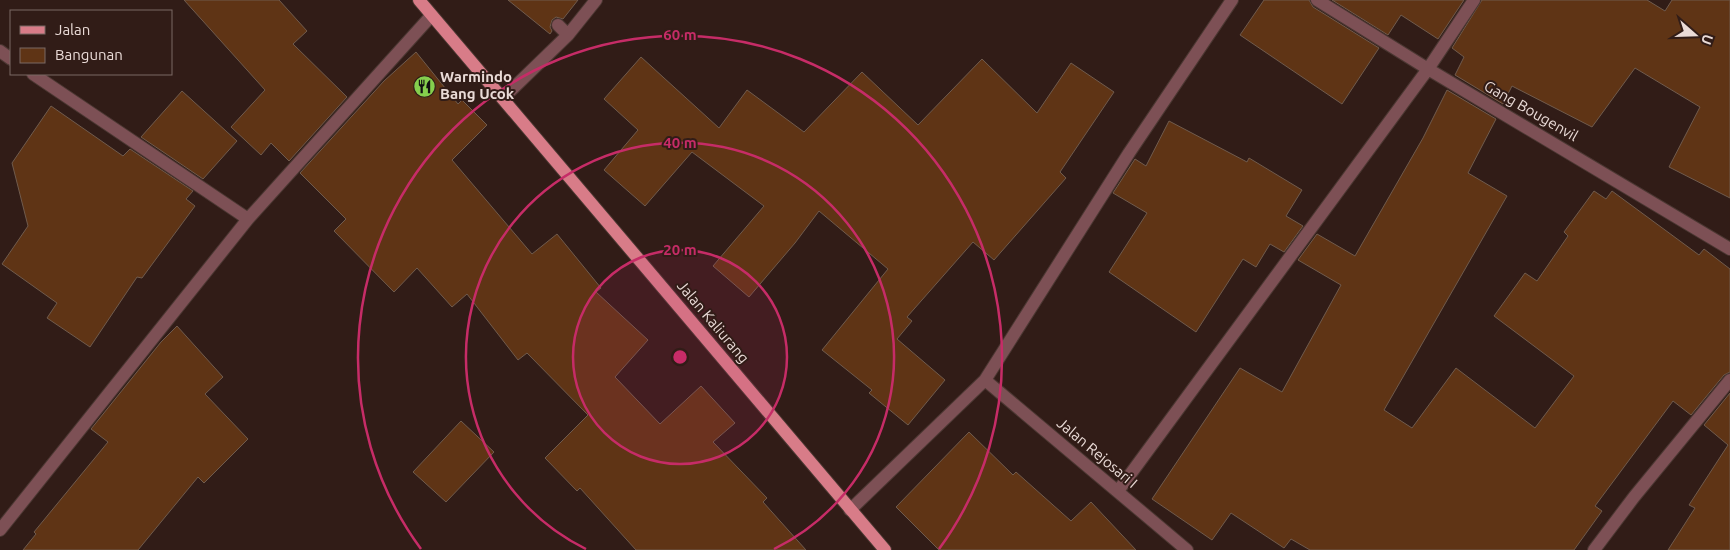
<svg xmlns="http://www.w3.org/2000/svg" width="1730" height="550" font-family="Ubuntu,sans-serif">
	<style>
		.building { fill: #5f3415; stroke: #705b4d }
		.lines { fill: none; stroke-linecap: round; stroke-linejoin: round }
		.lane-casing { stroke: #4b3732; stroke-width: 14 }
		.street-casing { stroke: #4b3732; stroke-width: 14 }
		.primary-casing { stroke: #4b3732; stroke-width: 14 }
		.lane { stroke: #7d5055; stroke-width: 12 }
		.street { stroke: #7d5055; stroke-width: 12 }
		.primary { stroke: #d87c88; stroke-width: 12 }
		.ring { fill: none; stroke: #c62c67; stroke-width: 2.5 }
		.labels { text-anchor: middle; stroke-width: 4; stroke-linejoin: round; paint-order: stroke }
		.poi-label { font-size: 15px; font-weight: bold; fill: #eadbd7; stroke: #311c17; text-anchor: start }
		.street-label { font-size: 15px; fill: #eadbd7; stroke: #311c17 }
		.centre { fill: #c62c67; stroke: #311c17; stroke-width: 2.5 }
		.ring-label { font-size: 15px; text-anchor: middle; font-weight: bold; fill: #c62c67; stroke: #311c17; stroke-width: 4; stroke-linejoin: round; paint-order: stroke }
	</style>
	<rect width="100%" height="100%" fill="#311c17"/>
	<path class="building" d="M184,0h95l28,31 -14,13 54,53 -58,64 -18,-18 -10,12 -30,-28 34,-37z
		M508,0h70l-15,19 -7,-2 -4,3 -2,7 2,4 -2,3z
		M1264,0h45l4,7 66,41 -37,56 -102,-69z
		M1332,0h132l-26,39 -37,-24 -13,20z
		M1482,0h165l18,11 7,-11h58v198l-61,-31 31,-60 -65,-39 -43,59 -80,-41 -9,18 -48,-29 9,-18 -12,-9z
		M416,52l42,52 4,-4 25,25 -35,35 80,94 25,-20 44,54 -5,4 52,48 -33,37 45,47 41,-38 34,37 -22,19 54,56 -4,4 43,48h-170l-56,-62 -3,3 -32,-33 43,-43 -61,-62 -9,7 -51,-66 -15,13 -35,-39 -23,24 -60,-61 12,-12 -46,-46 84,-92z
		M641,57l78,71 28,-38 57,42 58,-60 56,53 64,-66 55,54 34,-50 43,29 -54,80 6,6 -72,82 -21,-18 -66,75 5,4 -15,18 48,41 -37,45 -39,-32 3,-3 -50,-40 66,-81 -69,-58 -24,32 -46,54 -36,-31 51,-60 -72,-54 -47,54 -41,-36 34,-40 -34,-31z
		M1447,90l49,29 -28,54 39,23 -123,214 28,18 44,-60 79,60 39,-52 -80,-60 31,-43 12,8 31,-45 -4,-4 30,-41 12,8 6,-8 87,64 5,-6 26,20v103l-6,3 -33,40 -18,-14 -78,105 7,5 -28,39h-264l-19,-11 -7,9 -53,-35 -19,27 -60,-41 88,-131 42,24 59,-107 -43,-25 19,-26 38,22 68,-118z
		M182,91l55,50 -34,38 -62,-42z
		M51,106l72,50 7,-7 63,42 -7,8 9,7 -53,72 -5,-1 -47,70 -43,-29 10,-15 -55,-39 26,-38 -16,-63z
		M1169,121l78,41 2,-4 53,32 -16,26 17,10 -19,26 -14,-8 -14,23 -13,-8 -47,73 -87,-60 38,-59 -34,-20 22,-34 11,7z
		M177,326l46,51 -18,17 43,45 -44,44 -6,-6 -60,73h-115l13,-16 -2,-2 74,-90 -17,-13 70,-87z
		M1730,393v157h-62l27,-42 -6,-3 39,-60 -24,-20z
		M461,421l33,31 -48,50 -33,-30z
		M969,432l44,43 3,-3 55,49 20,-19 45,48h-197l-43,-43z"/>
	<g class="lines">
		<defs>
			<path id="lane" d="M558,25l10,10
				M503,98l65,-63 28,-35"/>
			<path id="street" d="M1317,0l111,69 302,180
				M0,51l11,8
				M33,74l215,145
				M985,380l202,170
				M1118,491l310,-422 46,-69
				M850,510l135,-130 144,-227 103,-153
				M0,530l248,-311 183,-203
				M1594,550l40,-53 96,-117"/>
			<path id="primary" d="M419,0l466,550"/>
		</defs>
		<use href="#lane" class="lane-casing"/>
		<use href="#street" class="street-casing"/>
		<use href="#primary" class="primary-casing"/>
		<use href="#lane" class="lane"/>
		<use href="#street" class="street"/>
		<use href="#primary" class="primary"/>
	</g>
	<circle cx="680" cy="357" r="107" fill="#c62c67" fill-opacity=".12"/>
	<g class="ring">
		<circle cx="680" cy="357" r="107"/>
		<path d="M586 549A214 214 0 1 1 774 549"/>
		<path d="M421 549A322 322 0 1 1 939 549"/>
	</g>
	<defs>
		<symbol id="restaurant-disc" viewBox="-11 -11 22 22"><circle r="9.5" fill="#85cf4d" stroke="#311c17"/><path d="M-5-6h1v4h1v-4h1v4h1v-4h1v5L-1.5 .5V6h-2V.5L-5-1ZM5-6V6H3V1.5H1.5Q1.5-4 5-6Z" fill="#111"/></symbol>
	</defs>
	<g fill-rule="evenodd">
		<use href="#restaurant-disc" x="412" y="74" width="25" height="25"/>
	</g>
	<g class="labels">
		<g class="poi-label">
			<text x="440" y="82">Warmindo<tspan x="440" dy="17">Bang Ucok</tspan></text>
		</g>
		<g class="street-label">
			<text transform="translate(1531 111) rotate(30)" y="5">Gang Bougenvil</text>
			<text transform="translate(713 322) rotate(50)" y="5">Jalan Kaliurang</text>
			<text transform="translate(1097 453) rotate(40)" y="5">Jalan Rejosari I</text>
		</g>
	</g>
	<circle cx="680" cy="357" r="8" class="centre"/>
	<g class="ring-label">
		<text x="680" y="40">60 m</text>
		<text x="680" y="148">40 m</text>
		<text x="680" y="255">20 m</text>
	</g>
	<rect x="10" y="10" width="162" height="65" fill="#311c17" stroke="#7b6864"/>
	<rect x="20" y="26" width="25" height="8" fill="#d87c88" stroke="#7b6864"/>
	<text x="55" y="35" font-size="15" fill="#eadbd7">Jalan</text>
	<rect x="20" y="48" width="25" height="15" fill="#5f3415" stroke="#7b6864"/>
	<text x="55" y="60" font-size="15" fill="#eadbd7">Bangunan</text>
	<g transform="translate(1695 35) rotate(110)" stroke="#311c17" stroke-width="4" paint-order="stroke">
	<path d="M0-4L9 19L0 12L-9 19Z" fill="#eadbd7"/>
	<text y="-8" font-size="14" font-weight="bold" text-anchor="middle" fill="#eadbd7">U</text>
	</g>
</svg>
